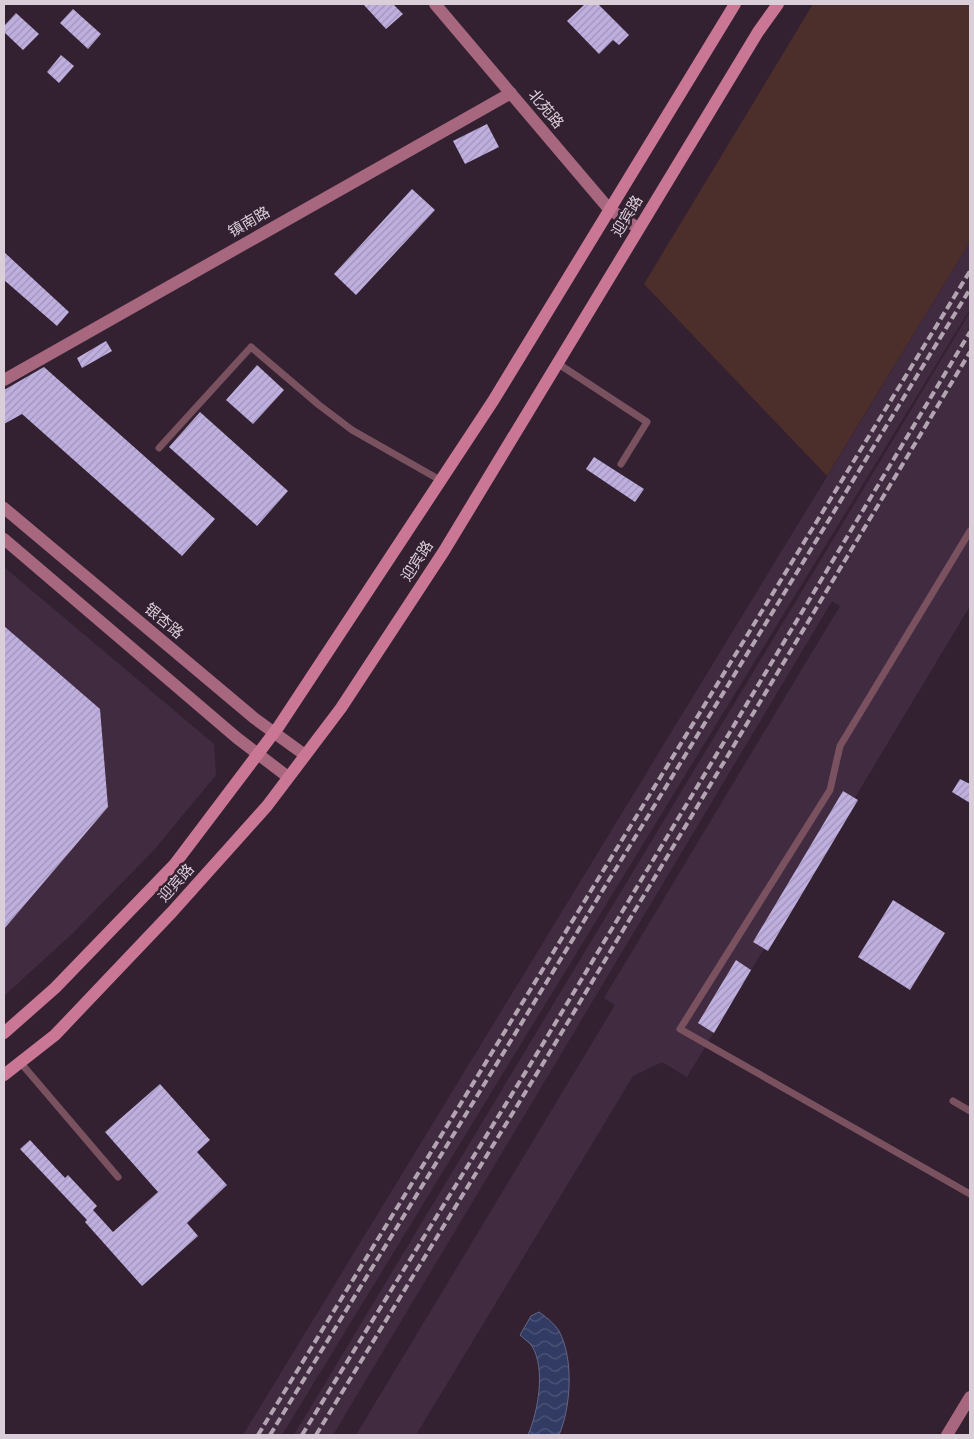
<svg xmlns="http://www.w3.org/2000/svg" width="974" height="1439" font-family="Merriweather,'Noto Sans SC',serif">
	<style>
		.built { fill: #412b40 }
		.green { fill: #4c2e2b }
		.water { fill: url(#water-waves); stroke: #646786 }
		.building { fill: url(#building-hatch) }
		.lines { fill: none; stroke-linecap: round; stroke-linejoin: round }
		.lane { stroke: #7a515f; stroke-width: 7 }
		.secondary { stroke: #a7677e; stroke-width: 12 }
		.primary { stroke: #ca7796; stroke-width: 12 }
		.rail { stroke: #b2a5b1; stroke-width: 4; stroke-dasharray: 8 4; stroke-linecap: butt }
		.labels { text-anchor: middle; stroke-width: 5; stroke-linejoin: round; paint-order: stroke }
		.street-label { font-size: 15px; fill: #daced9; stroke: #332132 }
	</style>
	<defs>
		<pattern id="water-waves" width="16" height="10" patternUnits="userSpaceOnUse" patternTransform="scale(1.25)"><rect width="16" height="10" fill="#323b63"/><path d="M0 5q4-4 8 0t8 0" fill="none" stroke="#4f5679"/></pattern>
		<pattern id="building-hatch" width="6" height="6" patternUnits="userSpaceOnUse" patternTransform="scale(1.25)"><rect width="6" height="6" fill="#bfafdf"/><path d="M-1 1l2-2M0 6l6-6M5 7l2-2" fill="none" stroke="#a093b8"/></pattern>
	</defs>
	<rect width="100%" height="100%" fill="#332132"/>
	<path class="built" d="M970,242v67l-688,1126h-39z
		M970,312v294l-283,471 -25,-15 -29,14 -217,359h-60l259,-430 -11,-7 236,-392 -8,-5 -499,834h-39z
		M4,567l210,177 2,31 -62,75 -81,83 -69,63z"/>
	<path class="green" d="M813,4h157v238l-143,234 -183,-192z"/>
	<path class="water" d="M539,1312c7,5 15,11 20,19 15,28 12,76 0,104h-31c10,-23 18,-66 4,-89 -3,-4 -9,-8 -12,-11l11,-19z"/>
	<path class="building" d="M363,4h30l10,10 -17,15z
		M585,4h13l31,31 -10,10 -6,-5 -14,14 -32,-33z
		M73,9l28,25 -13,15 -28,-26z
		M16,13l23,21 -16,16 -19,-18v-6z
		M61,55l13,11 -15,17 -12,-11z
		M487,124l12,23 -34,17 -12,-23z
		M412,189l23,21 -79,85 -22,-21z
		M4,252l65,60 -12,14 -53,-46z
		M106,341l6,10 -30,17 -5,-10z
		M257,365l27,25 -31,34 -27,-24z
		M44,367l171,152 -33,37 -160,-142 -18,10v-34z
		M200,412l88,79 -31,35 -88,-79z
		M594,457l50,32 -9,13 -49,-33z
		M4,626l96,83 8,98 -104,122z
		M960,779l10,5v19l-18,-11z
		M843,791l15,9 -90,151 -15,-9z
		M893,900l52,33 -35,57 -52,-33z
		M736,960l15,10 -37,63 -16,-10z
		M160,1084l50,56 -13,12 30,33 -40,38 11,13 -56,50 -57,-64 2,-2 -67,-71 10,-9 35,38 3,-3 29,31 -4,4 20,22 45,-40 -53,-60z"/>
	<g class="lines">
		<path class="lane" d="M557,363l90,59 -26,42
			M159,448l92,-101 68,58 33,25 88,50
			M970,531l-130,215 -10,44 -150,239 290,165
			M20,1062l98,115
			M953,1101l17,10"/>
		<path class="secondary" d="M435,4l174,205 29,19
			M4,380l507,-287
			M4,508l250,210 51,37
			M4,539l233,199 51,39
			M947,1435l23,-38"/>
		<path class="primary" d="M4,1033l51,-45 119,-123 105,-139 214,-325 242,-397
			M4,1075l51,-40 117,-123 95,-106 74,-98 103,-157 314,-519 20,-28"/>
		<path class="rail" d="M258,1435l712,-1164
			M270,1435l700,-1146
			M302,1435l239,-388 429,-715
			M316,1435l234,-383 420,-700"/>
	</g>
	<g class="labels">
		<g class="street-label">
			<text transform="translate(546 109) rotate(50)" y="5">北苑路</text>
			<text transform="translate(627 216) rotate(-59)" y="5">迎宾路</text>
			<text transform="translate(249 222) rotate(-30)" y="5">镇南路</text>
			<text transform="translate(417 561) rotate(-57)" y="5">迎宾路</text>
			<text transform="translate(164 621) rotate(40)" y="5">银杏路</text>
			<text transform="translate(176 883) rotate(-48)" y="5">迎宾路</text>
		</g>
	</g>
	<rect width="974" height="1439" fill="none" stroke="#daced9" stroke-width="10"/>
</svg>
